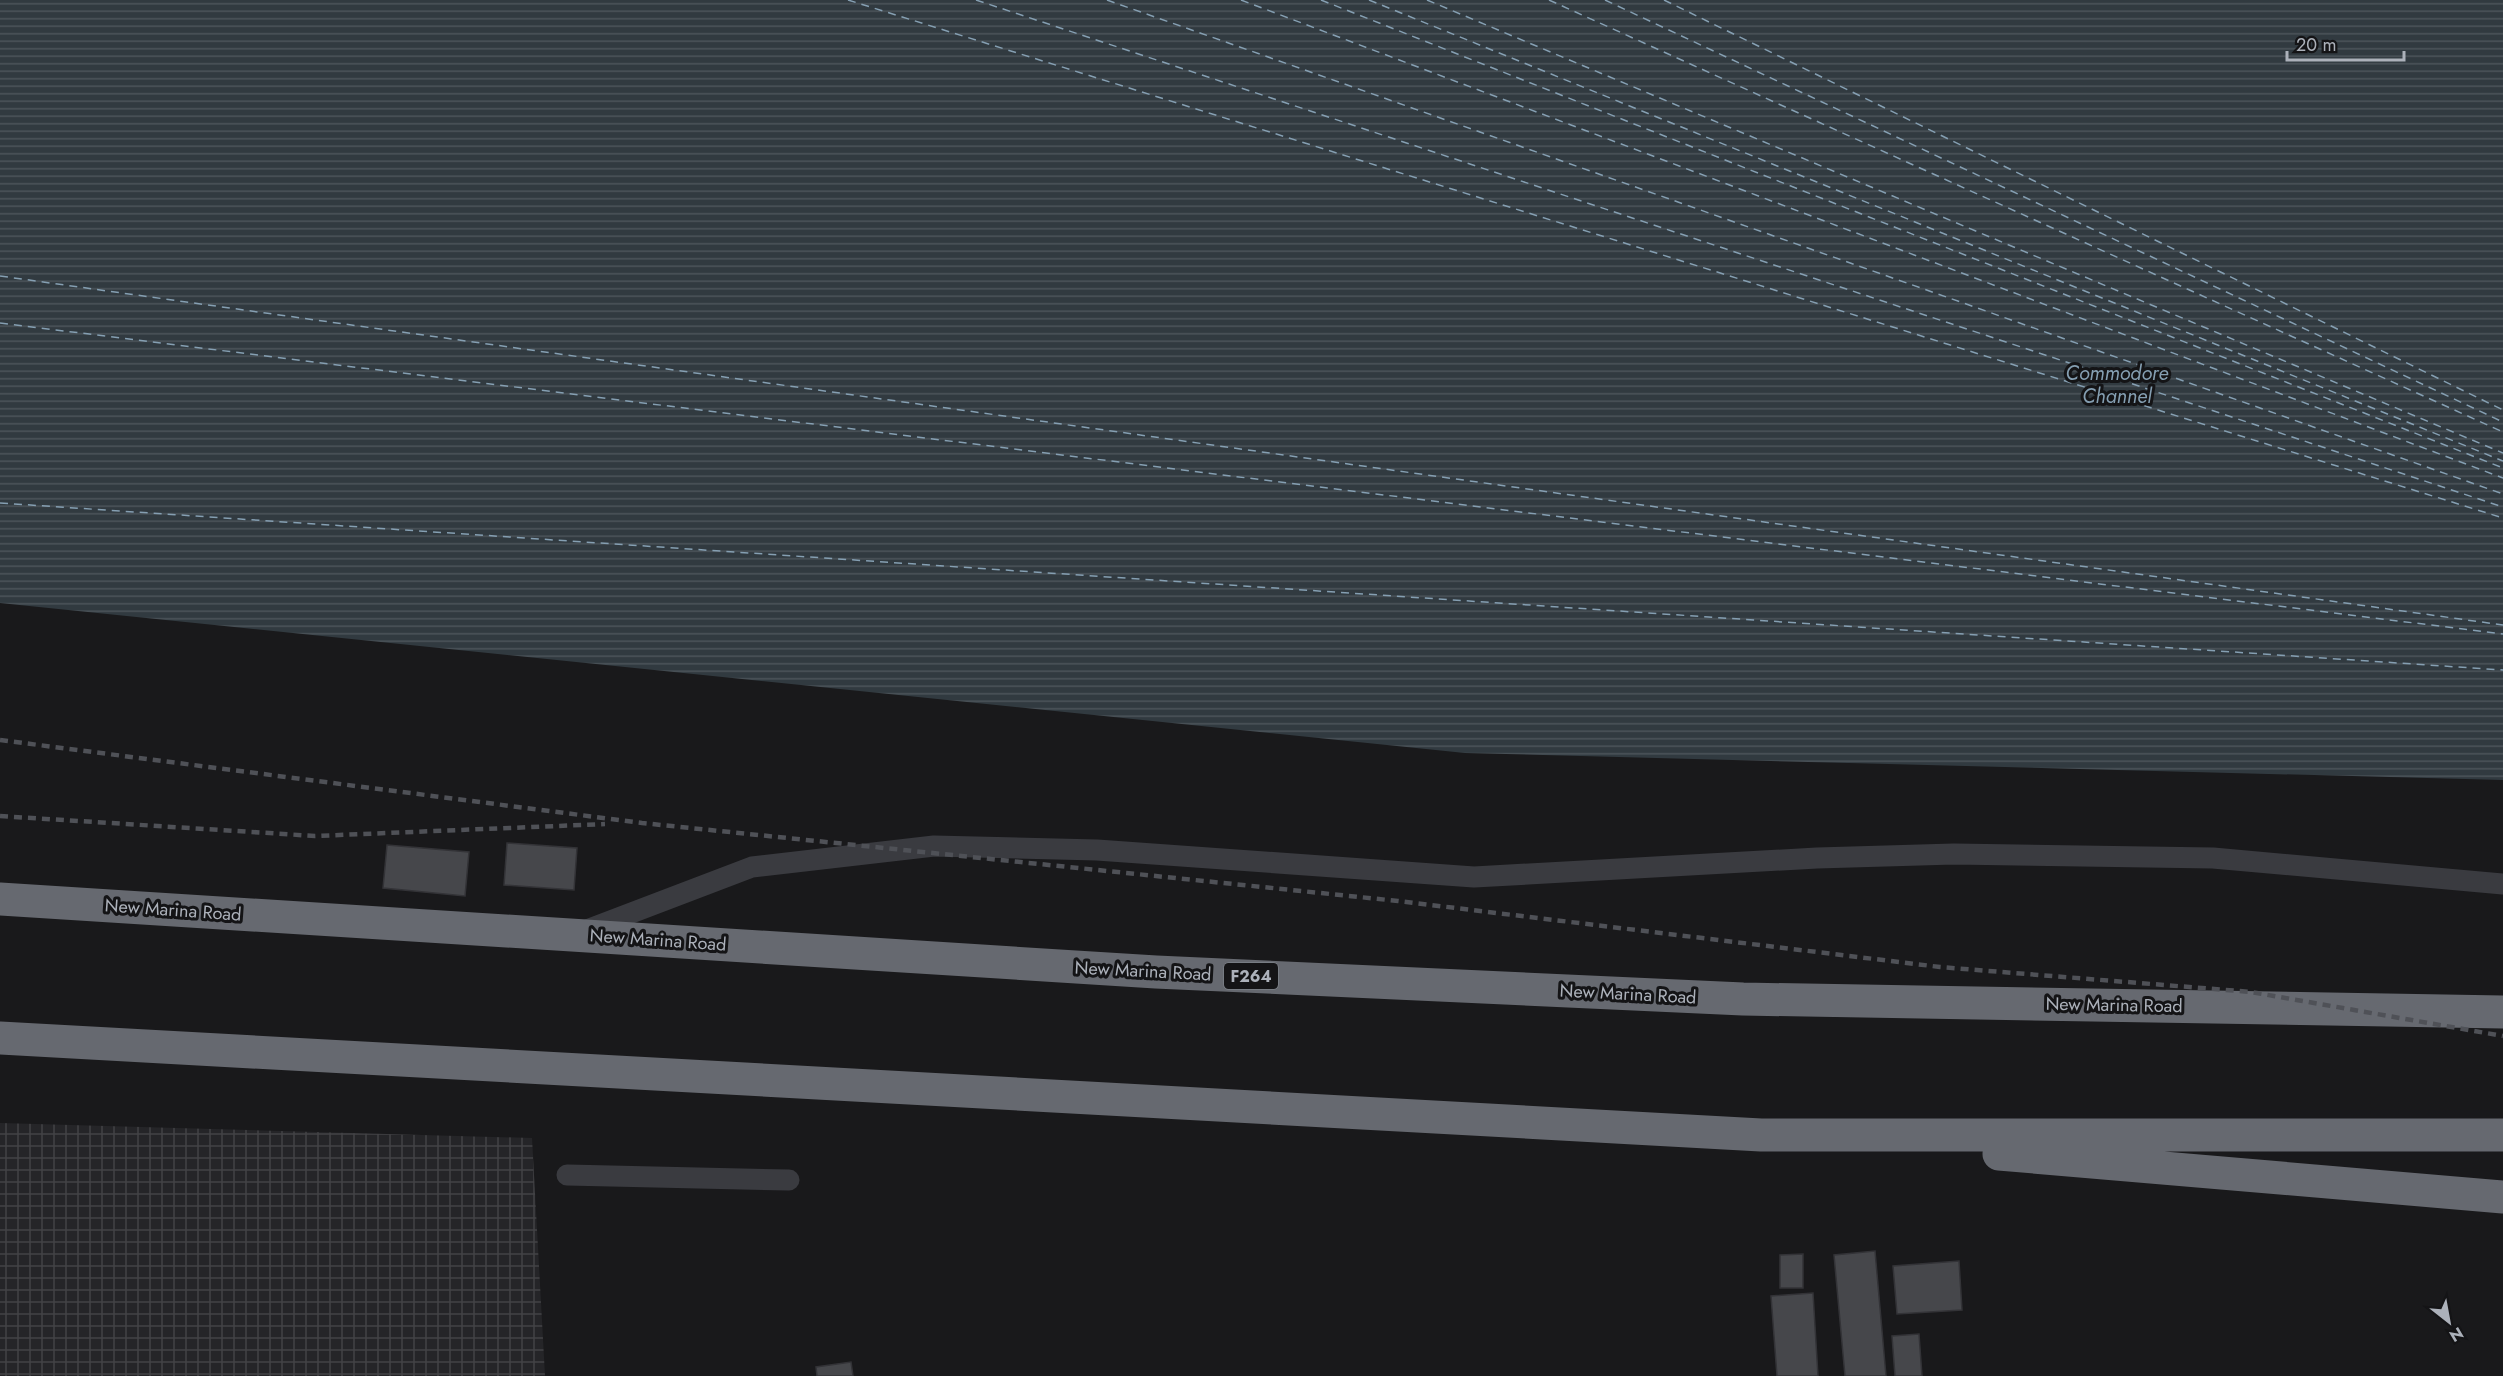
<svg xmlns="http://www.w3.org/2000/svg" width="2503" height="1376" font-family="Jost,sans-serif">
	<style>
		.industrial { fill: url(#industrial-grid) }
		.water { fill: url(#water-rules) }
		.lines { fill: none; stroke-linecap: round; stroke-linejoin: round }
		.ferry { stroke: #859fb2; stroke-width: 1.5; stroke-dasharray: 8 6; stroke-linecap: butt }
		.building { fill: #46474b; stroke: #333337; stroke-width: 1.5 }
		.service { stroke: #3a3b40; stroke-width: 21 }
		.motorway { stroke: #666970; stroke-width: 33 }
		.rail { stroke: #4f5157; stroke-width: 4.5; stroke-dasharray: 8 6; stroke-linecap: butt }
		.labels { text-anchor: middle; stroke-width: 6; stroke-linejoin: round; paint-order: stroke }
		.shield { fill: #141416; stroke: #7e8289; stroke-width: 1.5 }
		.shield-label { font-size: 16px; font-weight: bold; fill: #acb1ba }
		.street-label { font-size: 18px; fill: #acb1ba; stroke: #141416 }
		.water-label { font-size: 20px; font-style: italic; fill: #859fb2; stroke: #141416 }
	</style>
	<defs>
		<pattern id="industrial-grid" width="8" height="8" patternUnits="userSpaceOnUse" patternTransform="scale(1.5)"><rect width="8" height="8" fill="#252528"/><path d="M0 4h8M4 0v8" fill="none" stroke="#424245"/></pattern>
		<pattern id="water-rules" width="6" height="5" patternUnits="userSpaceOnUse" patternTransform="scale(1.5)"><rect width="6" height="5" fill="#313a40"/><path d="M0 2.5h6" fill="none" stroke="#4c545a"/></pattern>
	</defs>
	<rect width="100%" height="100%" fill="#19191b"/>
	<path class="industrial" d="M0,1123l532,15 13,238h-545z"/>
	<path class="water" d="M0,0h2503v780l-1038,-27 -1465,-150z"/>
	<g class="lines">
		<path class="ferry" d="M848,0l1655,518
			M976,0l1527,507
			M1107,0l1396,494
			M1241,0l1262,478
			M1321,0l1182,468
			M1369,0l1134,461
			M1427,0l1076,453
			M1549,0l954,432
			M1605,0l898,422
			M1664,0l839,410
			M0,276l2503,349
			M0,323l2503,311
			M0,503l2503,167"/>
	</g>
	<path class="building" d="M507,843l70,5 -3,42 -70,-5z
		M387,845l82,7 -4,44 -82,-8z
		M1875,1251l11,125h-41l-11,-121z
		M1803,1254v34h-23v-33z
		M1959,1261l3,49 -65,4 -4,-48z
		M1813,1293l5,83h-41l-6,-80z
		M1919,1334l3,42h-27l-3,-40z
		M851,1362l2,14h-36l-1,-9z"/>
	<g class="lines">
		<path class="service" d="M584,931l168,-64 182,-21 163,4 377,27 343,-19 137,-4 259,4 290,26
			M567,1175l222,5"/>
		<path class="motorway" d="M0,899l1156,73 587,27 760,13
			M0,1038l1761,97h742
			M1999,1154l504,43"/>
		<path class="rail" d="M0,740l642,83 756,78 542,66 311,25 252,44
			M0,816l315,20 290,-12"/>
	</g>
	<g class="labels">
		<rect class="shield" x="1224" y="963" width="54" height="26" rx="4.5"/>
		<g class="shield-label">
			<text x="1251" y="982">F264</text>
		</g>
		<g class="street-label">
			<text transform="translate(173 910) rotate(4)" y="6">New Marina Road</text>
			<text transform="translate(658 940) rotate(4)" y="6">New Marina Road</text>
			<text transform="translate(1143 971) rotate(3)" y="6">New Marina Road</text>
			<text transform="translate(1628 994) rotate(3)" y="6">New Marina Road</text>
			<text transform="translate(2114 1005) rotate(1)" y="6">New Marina Road</text>
		</g>
		<g class="water-label">
			<text x="2117" y="380">Commodore<tspan x="2117" dy="23">Channel</tspan></text>
		</g>
	</g>
	<g transform="translate(2449 1322) rotate(149)" stroke="#141416" stroke-width="4.5" paint-order="stroke">
	<path d="M0-4.5L10 22L0 15L-10 22Z" fill="#acb1ba"/>
	<text y="-9" font-size="16" font-weight="bold" text-anchor="middle" fill="#acb1ba">N</text>
	</g>
	<path d="M2287 51v9h117v-9" fill="none" stroke="#acb1ba" stroke-width="3"/>
	<text x="2296" y="51" font-size="18" fill="#acb1ba" stroke="#141416" stroke-width="4.5" paint-order="stroke">20 m</text>
</svg>
